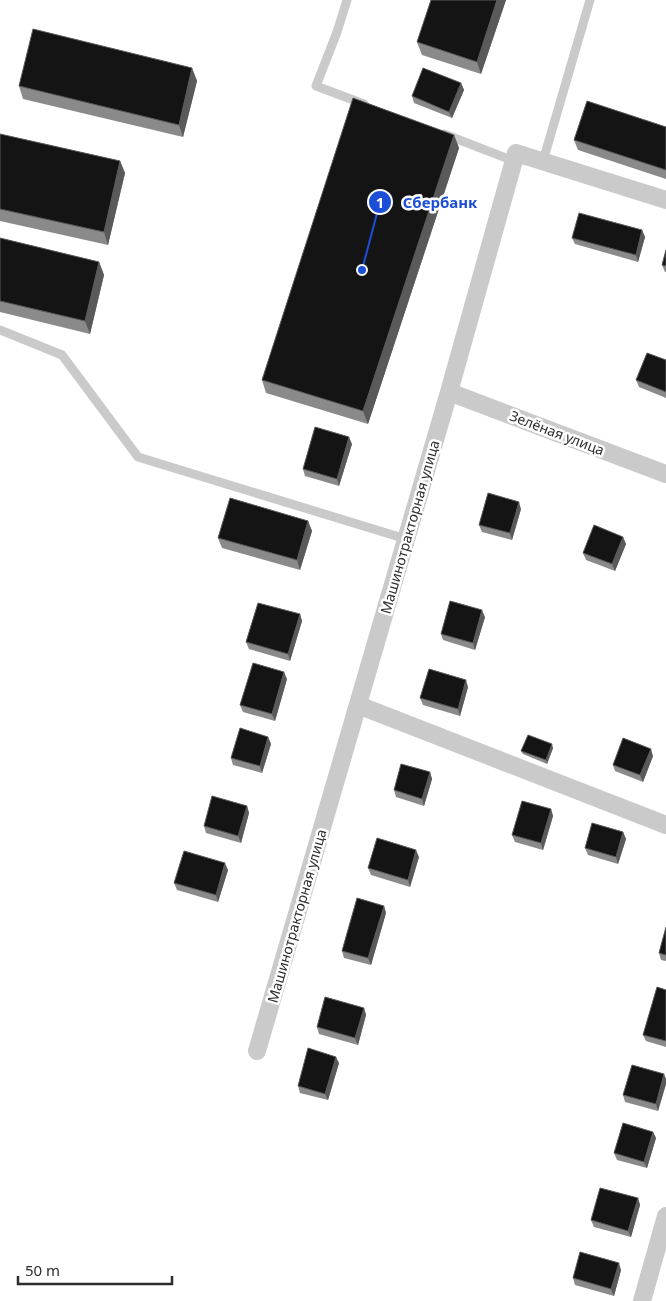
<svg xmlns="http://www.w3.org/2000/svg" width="666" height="1301" font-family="'Noto Sans',sans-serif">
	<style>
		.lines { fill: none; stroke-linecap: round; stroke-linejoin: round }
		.lane { stroke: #cacaca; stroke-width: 9 }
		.street { stroke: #cacaca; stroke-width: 18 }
		.wall { fill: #8a8a8a }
		.shaded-wall { fill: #5a5a5a }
		.building { fill: #141414; stroke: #5a5a5a }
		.labels { text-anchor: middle; stroke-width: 5; stroke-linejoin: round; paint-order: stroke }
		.street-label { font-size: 14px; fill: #2d2d2d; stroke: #fff }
		.leader { fill: none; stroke: #1d4ed8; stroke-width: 2 }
		.callout-dot { fill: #1d4ed8; stroke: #fff; stroke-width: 2 }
		.mark-label { font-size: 15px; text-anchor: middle; font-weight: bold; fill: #fff }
		.callout-label { font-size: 15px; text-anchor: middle; font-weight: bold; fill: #1d4ed8; stroke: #fff; stroke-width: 5; stroke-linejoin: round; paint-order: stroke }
	</style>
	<rect width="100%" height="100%" fill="#fff"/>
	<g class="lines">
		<path class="lane" d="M347,0l-10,32 -21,54 48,18
			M444,134l70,27
			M543,161l47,-161
			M0,330l62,25 76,102 268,82"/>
		<path class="street" d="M449,392l217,82
			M358,705l308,120
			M257,1051l192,-659 67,-239 150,47
			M642,1301l24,-85"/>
	</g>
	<path class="wall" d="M431,0h75l-25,74 -59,-19 -5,-13z
		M192,68l5,13 -14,56 -160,-38 -4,-13z
		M461,83l3,7 -12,28 -38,-15 -2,-7z
		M666,127v52l-88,-29 -4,-10z
		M0,134l120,27 5,12 -17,72 -108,-24z
		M454,135l5,13 -91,276 -102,-31 -4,-13z
		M642,230l3,7 -7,25 -63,-18 -3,-6z
		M0,238l99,24 5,13 -14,59 -90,-22z
		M666,250v22h-1l-3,-7z
		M666,360v38l-27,-11 -3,-7z
		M352,444l-13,42 -34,-10 -2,-7z
		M521,509l-9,31 -30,-8 -3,-7z
		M308,521l4,10 -12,39 -78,-22 -4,-10z
		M623,537l3,7 -11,27 -29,-11 -3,-7z
		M300,614l2,7 -12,40 -41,-12 -3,-7z
		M485,617l-10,33 -32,-10 -2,-6z
		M287,679l-12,42 -32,-9 -3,-7z
		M468,687l-8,29 -37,-11 -3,-7z
		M268,737l3,7 -9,29 -29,-8 -2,-7z
		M553,748l-6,16 -24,-10 -2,-3z
		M653,756l-10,26 -28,-11 -2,-6z
		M430,772l2,7 -8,27 -28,-9 -2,-7z
		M247,806l2,7 -8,30 -35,-10 -2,-7z
		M551,809l2,7 -10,34 -28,-8 -3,-7z
		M623,832l3,7 -8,25 -30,-9 -3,-7z
		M419,857l-9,30 -39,-12 -3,-7z
		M228,870l-10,32 -41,-12 -3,-7z
		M384,906l2,7 -15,52 -27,-7 -2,-7z
		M666,927v34l-5,-1 -2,-7z
		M666,990v57l-20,-6 -3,-6z
		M364,1008l2,7 -8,30 -39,-11 -2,-7z
		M339,1063l-11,37 -28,-7 -2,-7z
		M666,1079v5l-8,27 -33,-9 -2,-7z
		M653,1132l3,6 -9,30 -30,-8 -3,-7z
		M638,1198l2,7 -9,32 -37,-10 -3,-7z
		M621,1270l-7,26 -39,-11 -2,-7z"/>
	<path class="shaded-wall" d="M497,0h9l-25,74 -4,-12z
		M192,68l5,13 -14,56 -4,-12z
		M461,83l3,7 -12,28 -3,-6z
		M454,135l5,13 -91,276 -5,-13z
		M120,161l5,12 -17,72 -4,-13z
		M642,230l3,7 -7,25 -2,-7z
		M99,262l5,13 -14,59 -5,-13z
		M349,437l3,7 -13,42 -2,-7z
		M519,502l2,7 -9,31 -2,-7z
		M308,521l4,10 -12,39 -3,-10z
		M623,537l3,7 -11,27 -3,-7z
		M482,610l3,7 -10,33 -2,-7z
		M300,614l2,7 -12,40 -2,-7z
		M284,672l3,7 -12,42 -3,-7z
		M466,680l2,7 -8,29 -2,-7z
		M268,737l3,7 -9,29 -2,-7z
		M552,744l1,4 -6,16 -1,-4z
		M651,749l2,7 -10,26 -3,-7z
		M430,772l2,7 -8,27 -2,-7z
		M247,806l2,7 -8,30 -3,-7z
		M551,809l2,7 -10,34 -2,-7z
		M623,832l3,7 -8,25 -2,-7z
		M416,850l3,7 -9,30 -2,-7z
		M225,863l3,7 -10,32 -2,-7z
		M384,906l2,7 -15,52 -3,-7z
		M364,1008l2,7 -8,30 -3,-7z
		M336,1057l3,6 -11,37 -3,-6z
		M664,1074l2,5v5l-8,27 -2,-7z
		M653,1132l3,6 -9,30 -3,-6z
		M638,1198l2,7 -9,32 -3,-6z
		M619,1263l2,7 -7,26 -3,-7z"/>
	<path class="building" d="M431,0h66l-20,62 -60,-20z
		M33,29l159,39 -13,57 -160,-39z
		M423,68l38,15 -12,29 -37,-16z
		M353,98l101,37 -91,276 -101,-31z
		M587,101l79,26v43l-92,-30z
		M0,134l120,27 -16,71 -104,-23z
		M579,213l63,17 -6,25 -64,-17z
		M0,238l99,24 -14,59 -85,-20z
		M666,250v16l-4,-1z
		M647,353l19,7v32l-30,-12z
		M315,427l34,10 -12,42 -34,-10z
		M488,493l31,9 -9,31 -31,-8z
		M230,498l78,23 -11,39 -79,-22z
		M594,525l29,12 -11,27 -29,-11z
		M450,601l32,9 -9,33 -32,-9z
		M258,603l42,11 -12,40 -42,-12z
		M253,663l31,9 -12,42 -32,-9z
		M429,669l37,11 -8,29 -38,-11z
		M240,728l28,9 -8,29 -29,-8z
		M528,735l24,9 -6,16 -25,-9z
		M623,738l28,11 -11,26 -27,-10z
		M401,764l29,8 -8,27 -28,-9z
		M212,796l35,10 -9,30 -34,-10z
		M522,801l29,8 -10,34 -29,-8z
		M592,823l31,9 -7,25 -31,-9z
		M377,838l39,12 -8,30 -40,-12z
		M184,851l41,12 -9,32 -42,-12z
		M357,898l27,8 -16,52 -26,-7z
		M666,927v28l-7,-2z
		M657,987l9,3v51l-23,-6z
		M325,997l39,11 -9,30 -38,-11z
		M308,1048l28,9 -11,37 -27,-8z
		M632,1065l32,9 -8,30 -33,-9z
		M623,1123l30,9 -9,30 -30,-9z
		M600,1188l38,10 -10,33 -37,-11z
		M580,1252l39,11 -8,26 -38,-11z"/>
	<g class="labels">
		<g class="street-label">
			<text transform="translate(557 433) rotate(21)" y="5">Зелёная улица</text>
			<text transform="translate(410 527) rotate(-74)" y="5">Машинотракторная улица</text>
			<text transform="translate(297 916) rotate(-74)" y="5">Машинотракторная улица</text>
		</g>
	</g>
	<path class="leader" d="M362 270L380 202"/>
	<g class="callout-dot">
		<circle cx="362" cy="270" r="5"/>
		<circle cx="380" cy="202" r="12"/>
	</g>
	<g class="mark-label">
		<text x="380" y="208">1</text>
	</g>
	<g class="callout-label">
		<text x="440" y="208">Сбербанк</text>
	</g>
	<path d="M18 1276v8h154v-8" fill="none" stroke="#2d2d2d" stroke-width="2.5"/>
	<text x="25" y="1276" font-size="15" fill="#2d2d2d" stroke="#ffffff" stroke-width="4" paint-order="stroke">50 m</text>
</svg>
